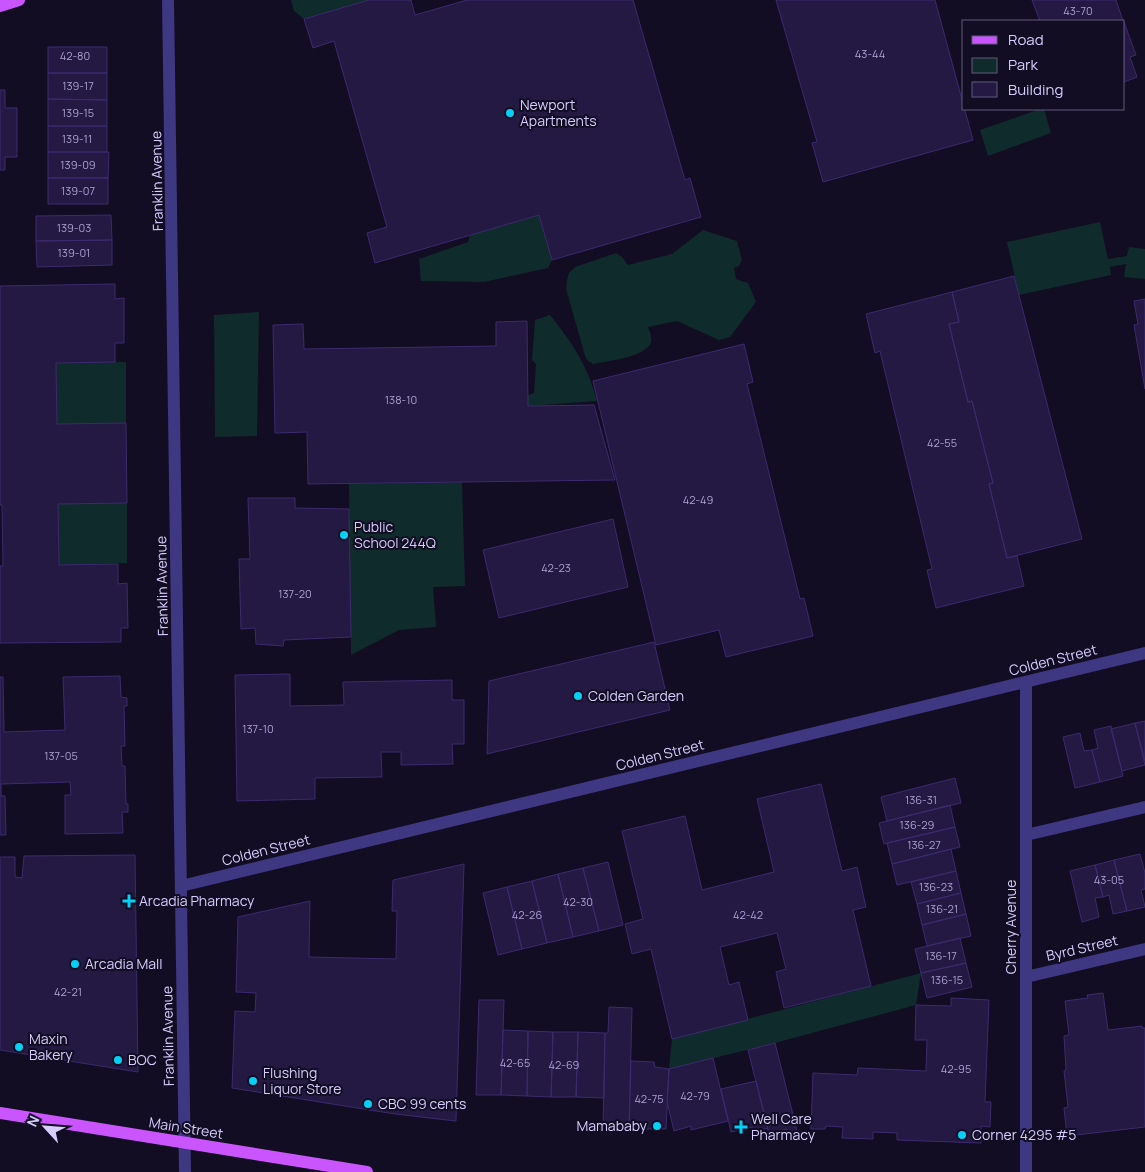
<svg xmlns="http://www.w3.org/2000/svg" width="1145" height="1172" font-family="Manrope,sans-serif">
	<style>
		.green { fill: #102b2c }
		.building { fill: #241943; stroke: #3c2a70 }
		.lines { fill: none; stroke-linecap: round; stroke-linejoin: round }
		.minor { stroke: #3e3782; stroke-width: 12 }
		.major { stroke: #ca55ff; stroke-width: 12 }
		.poi-dot { fill: #00d1f9; stroke: #120d22; stroke-width: 2 }
		.labels { text-anchor: middle; stroke-width: 4; stroke-linejoin: round; paint-order: stroke }
		.number-label { font-size: 11px; fill: #aaa1d0 }
		.poi-label { font-size: 14px; fill: #d6ceff; stroke: #120d22; text-anchor: start }
		.street-label { font-size: 14px; fill: #d6ceff; stroke: #120d22 }
	</style>
	<rect width="100%" height="100%" fill="#120d22"/>
	<path class="green" d="M291,0h78l-65,19 -10,-8z
		M1040,109h4l7,24 -63,23 -8,-26z
		M539,215l13,45 -4,8 -64,14 -63,-1 -2,-22 49,-17 2,-7z
		M1100,222l8,37 19,-3 2,-9 16,2v30l-21,-2 2,-13 -16,3 1,8 -92,20 -12,-53z
		M703,230l34,11 5,19 -3,6 -5,2 2,11 12,4 8,19 -26,35 -11,3 -42,-19 -29,6c2,4 4,10 3,15 -4,15 -44,19 -58,22l-7,-5 -20,-70 1,-9 2,-7 6,-6 41,-14 6,4 6,8 44,-11z
		M259,312l-2,124 -42,1 -1,-122z
		M550,315c22,27 39,53 47,86l-69,5v-11l6,-2 2,-29 -4,-4 3,-40z
		M126,362v61l-69,1 -1,-61z
		M462,482l3,104 -32,1 3,40 -37,3 -48,25 -2,-171z
		M127,503v60l-68,2 -1,-61z
		M921,973l-5,32 -141,38 -106,26 3,-30z"/>
	<path class="building" d="M369,0h42l4,15 52,-15h166l52,180 5,-2 11,39 -149,43 -13,-45 -164,48 -8,-30 20,-6 -53,-186 -21,7 -9,-29z
		M776,0h159l38,140 -150,42 -11,-39 5,-1z
		M1032,0h84l7,21h-83z
		M1124,22l12,33 -6,2 7,20 -13,5z
		M48,47h59v26h-59z
		M48,73h59v27l-59,-1z
		M0,90h5v18h12v49h-12v13h-5z
		M48,99l59,1v26h-59z
		M48,126h59v26h-59z
		M48,152h61l-1,26h-60z
		M48,178h60v26h-60z
		M111,215l1,25 -76,1v-25z
		M112,240v25l-75,2 -1,-26z
		M1014,276l68,263 -75,19 -18,-74 4,-1 -21,-82 -4,1 -19,-78 10,-2 -7,-30z
		M115,284v15l9,-1v45h-9v19l-59,1 1,61 69,-1 1,80 -69,1 1,61 59,-1v20l9,-1 1,45h-7v14l-121,1v-77h3l-1,-61h-2v-219z
		M952,292l7,30 -10,2 19,78 4,-1 21,82 -4,1 18,74 10,-2 7,30 -88,22 -9,-38 5,-1 -52,-218 -5,2 -9,-39z
		M1145,299v90l-11,-64 4,-1 -4,-23z
		M527,321l1,85 66,-1 21,75 -307,4 -1,-52 -32,1 -2,-108 30,-1 1,25 192,-3v-24z
		M744,344l9,38 -6,2 53,215 4,-1 9,38 -87,21 -7,-27 -63,15 -63,-264z
		M248,498h47v10l54,1 2,128 -67,3 -1,6 -27,-2 -1,-16 -14,1 -2,-70h11z
		M613,519l15,68 -129,31 -16,-68z
		M654,642l16,68 -183,44 2,-73z
		M290,674v32l54,-1 -1,-23 109,-2v20h12v44h-12l1,20 -52,1v-13h-20l1,25 -67,1v21l-78,2 -2,-126z
		M120,676l1,21 6,1v8h-3l1,40h-4l1,20h3l1,38h2v8h-6l1,21 -58,1v-39h6l-1,-13 -69,2v12h4l1,39h-6v-158h3l1,55 61,-2 -2,-53z
		M1145,721v40l-10,-38z
		M1135,723l10,42 -23,6 -11,-42z
		M1111,726l12,50 -23,6 -8,-32 6,-2 -4,-18z
		M1080,733l4,18 8,-1 8,32 -25,6 -12,-51z
		M955,778l6,25 -74,18 -6,-24z
		M821,784l21,87 15,-4 9,40 -13,3 18,76 -87,22 -8,-36 10,-3 -9,-36 -57,14 9,38 10,-3 9,38 -76,19 -21,-90 -19,5 -7,-30 18,-5 -21,-88 63,-15 17,74 72,-18 -17,-73z
		M950,805l5,22 -71,17 -5,-21z
		M955,827l5,20 -68,17 -5,-21z
		M951,849l5,22 -59,14 -5,-21z
		M1140,854l5,19v16l-4,1 4,17 -18,4 -13,-51z
		M135,855l3,217 -138,-22v-193h15v20l7,1 2,-22z
		M1114,860l13,51 -14,3 -4,-19 -6,2 -8,-32z
		M608,862l15,63 -24,6 -16,-63z
		M464,864l-8,257 -61,-7 -163,-26 3,-77 20,1 1,-19 -20,-1 2,-75 72,-16 -1,56 87,2 1,-48h-5l1,-31z
		M1095,865l8,32 -8,1 4,19 -17,5 -12,-51z
		M583,868l16,63 -26,6 -15,-63z
		M956,871l5,22 -44,11 -6,-22z
		M558,874l15,63 -26,6 -15,-62z
		M532,881l15,62 -25,6 -15,-62z
		M507,887l15,62 -24,6 -15,-62z
		M961,893l5,21 -44,11 -5,-21z
		M966,914l5,22 -44,10 -5,-21z
		M960,938l6,25 -45,10 -6,-24z
		M966,963l6,24 -45,11 -6,-25z
		M1103,993l5,37 34,-4v2h3v99l-78,9 -3,-28 4,-1 -4,-36 2,-1 -2,-34 5,-1 -4,-34 23,-3 -1,-3z
		M951,998l38,2 -4,102h6l-1,25 -9,-1v17l-84,-3v-7l-24,-1v7l-31,-1 1,-11 -17,-1 -1,3h-14l2,-56 44,2 1,-7 68,3 1,-31h-12l1,-35 35,1z
		M479,1000h25l-3,95h-25z
		M609,1007l23,1 -3,121 -26,-1 2,-95h3z
		M503,1030l25,1 -1,65 -26,-1z
		M528,1031l25,1 -2,65 -24,-1z
		M553,1032h25l-2,65h-25z
		M578,1032l27,1 -1,65 -28,-1z
		M775,1043l22,88 -10,2 -1,-4 -17,5 -21,-84z
		M713,1058l15,63 -37,9v-4l-17,5 -7,-29 2,-33z
		M631,1061l23,1 1,5 14,2 -3,60h-37z
		M756,1081l12,47 -14,4 -1,-5 -22,5 -10,-43z"/>
	<g class="lines">
		<path class="minor" d="M168,0l17,1172
			M1026,835l119,-28
			M181,886l964,-233
			M1026,977l119,-28
			M1026,1172v-490"/>
		<path class="major" d="M0,6l19,-6
			M0,1113l367,59"/>
	</g>
	<g class="poi-dot">
		<circle cx="510" cy="113" r="5"/>
		<circle cx="344" cy="535" r="5"/>
		<circle cx="578" cy="696" r="5"/>
		<path d="M126.5 893.5h5v5h5v5h-5v5h-5v-5h-5v-5h5z"/>
		<circle cx="75" cy="964" r="5"/>
		<circle cx="19" cy="1047" r="5"/>
		<circle cx="118" cy="1060" r="5"/>
		<circle cx="253" cy="1081" r="5"/>
		<circle cx="368" cy="1104" r="5"/>
		<circle cx="657" cy="1126" r="5"/>
		<path d="M738.5 1119.5h5v5h5v5h-5v5h-5v-5h-5v-5h5z"/>
		<circle cx="962" cy="1135" r="5"/>
	</g>
	<g class="labels">
		<g class="number-label">
			<text x="1078" y="15">43-70</text>
			<text x="870" y="58">43-44</text>
			<text x="75" y="60">42-80</text>
			<text x="78" y="90">139-17</text>
			<text x="78" y="117">139-15</text>
			<text x="77" y="143">139-11</text>
			<text x="78" y="169">139-09</text>
			<text x="78" y="195">139-07</text>
			<text x="74" y="232">139-03</text>
			<text x="74" y="257">139-01</text>
			<text x="401" y="404">138-10</text>
			<text x="942" y="447">42-55</text>
			<text x="698" y="504">42-49</text>
			<text x="556" y="572">42-23</text>
			<text x="295" y="598">137-20</text>
			<text x="258" y="733">137-10</text>
			<text x="61" y="760">137-05</text>
			<text x="921" y="804">136-31</text>
			<text x="917" y="829">136-29</text>
			<text x="924" y="849">136-27</text>
			<text x="1109" y="884">43-05</text>
			<text x="936" y="891">136-23</text>
			<text x="578" y="906">42-30</text>
			<text x="942" y="913">136-21</text>
			<text x="527" y="919">42-26</text>
			<text x="748" y="919">42-42</text>
			<text x="941" y="960">136-17</text>
			<text x="947" y="984">136-15</text>
			<text x="68" y="996">42-21</text>
			<text x="515" y="1067">42-65</text>
			<text x="564" y="1069">42-69</text>
			<text x="956" y="1073">42-95</text>
			<text x="695" y="1100">42-79</text>
			<text x="649" y="1103">42-75</text>
		</g>
		<g class="poi-label">
			<text x="520" y="110">Newport<tspan x="520" dy="16">Apartments</tspan></text>
			<text x="354" y="532">Public<tspan x="354" dy="16">School 244Q</tspan></text>
			<text x="588" y="701">Colden Garden</text>
			<text x="139" y="906">Arcadia Pharmacy</text>
			<text x="85" y="969">Arcadia Mall</text>
			<text x="29" y="1044">Maxin<tspan x="29" dy="16">Bakery</tspan></text>
			<text x="128" y="1065">BOC</text>
			<text x="263" y="1078">Flushing<tspan x="263" dy="16">Liquor Store</tspan></text>
			<text x="378" y="1109">CBC 99 cents</text>
			<text x="751" y="1124">Well Care<tspan x="751" dy="16">Pharmacy</tspan></text>
			<text x="647" y="1131" text-anchor="end">Mamababy</text>
			<text x="972" y="1140">Corner 4295 #5</text>
		</g>
		<g class="street-label">
			<text transform="translate(157 181) rotate(-91)" y="5">Franklin Avenue</text>
			<text transform="translate(162 586) rotate(-91)" y="5">Franklin Avenue</text>
			<text transform="translate(1053 660) rotate(-14)" y="5">Colden Street</text>
			<text transform="translate(660 755) rotate(-14)" y="5">Colden Street</text>
			<text transform="translate(266 850) rotate(-14)" y="5">Colden Street</text>
			<text transform="translate(1011 927) rotate(-90)" y="5">Cherry Avenue</text>
			<text transform="translate(1082 948) rotate(-13)" y="5">Byrd Street</text>
			<text transform="translate(168 1036) rotate(-91)" y="5">Franklin Avenue</text>
			<text transform="translate(186 1128) rotate(9)" y="5">Main Street</text>
		</g>
	</g>
	<rect x="962" y="20" width="162" height="90" fill="#120d22" stroke="#605a7a"/>
	<rect x="972" y="36" width="25" height="8" fill="#ca55ff" stroke="#605a7a"/>
	<text x="1008" y="45" font-size="15" fill="#d6ceff">Road</text>
	<rect x="972" y="58" width="25" height="15" fill="#102b2c" stroke="#605a7a"/>
	<text x="1008" y="70" font-size="15" fill="#d6ceff">Park</text>
	<rect x="972" y="82" width="25" height="15" fill="#241943" stroke="#605a7a"/>
	<text x="1008" y="95" font-size="15" fill="#d6ceff">Building</text>
	<g transform="translate(45 1127) rotate(296)" stroke="#120d22" stroke-width="4" paint-order="stroke">
	<path d="M0-4L9 19L0 12L-9 19Z" fill="#d6ceff"/>
	<text y="-8" font-size="14" font-weight="bold" text-anchor="middle" fill="#d6ceff">N</text>
	</g>
</svg>
